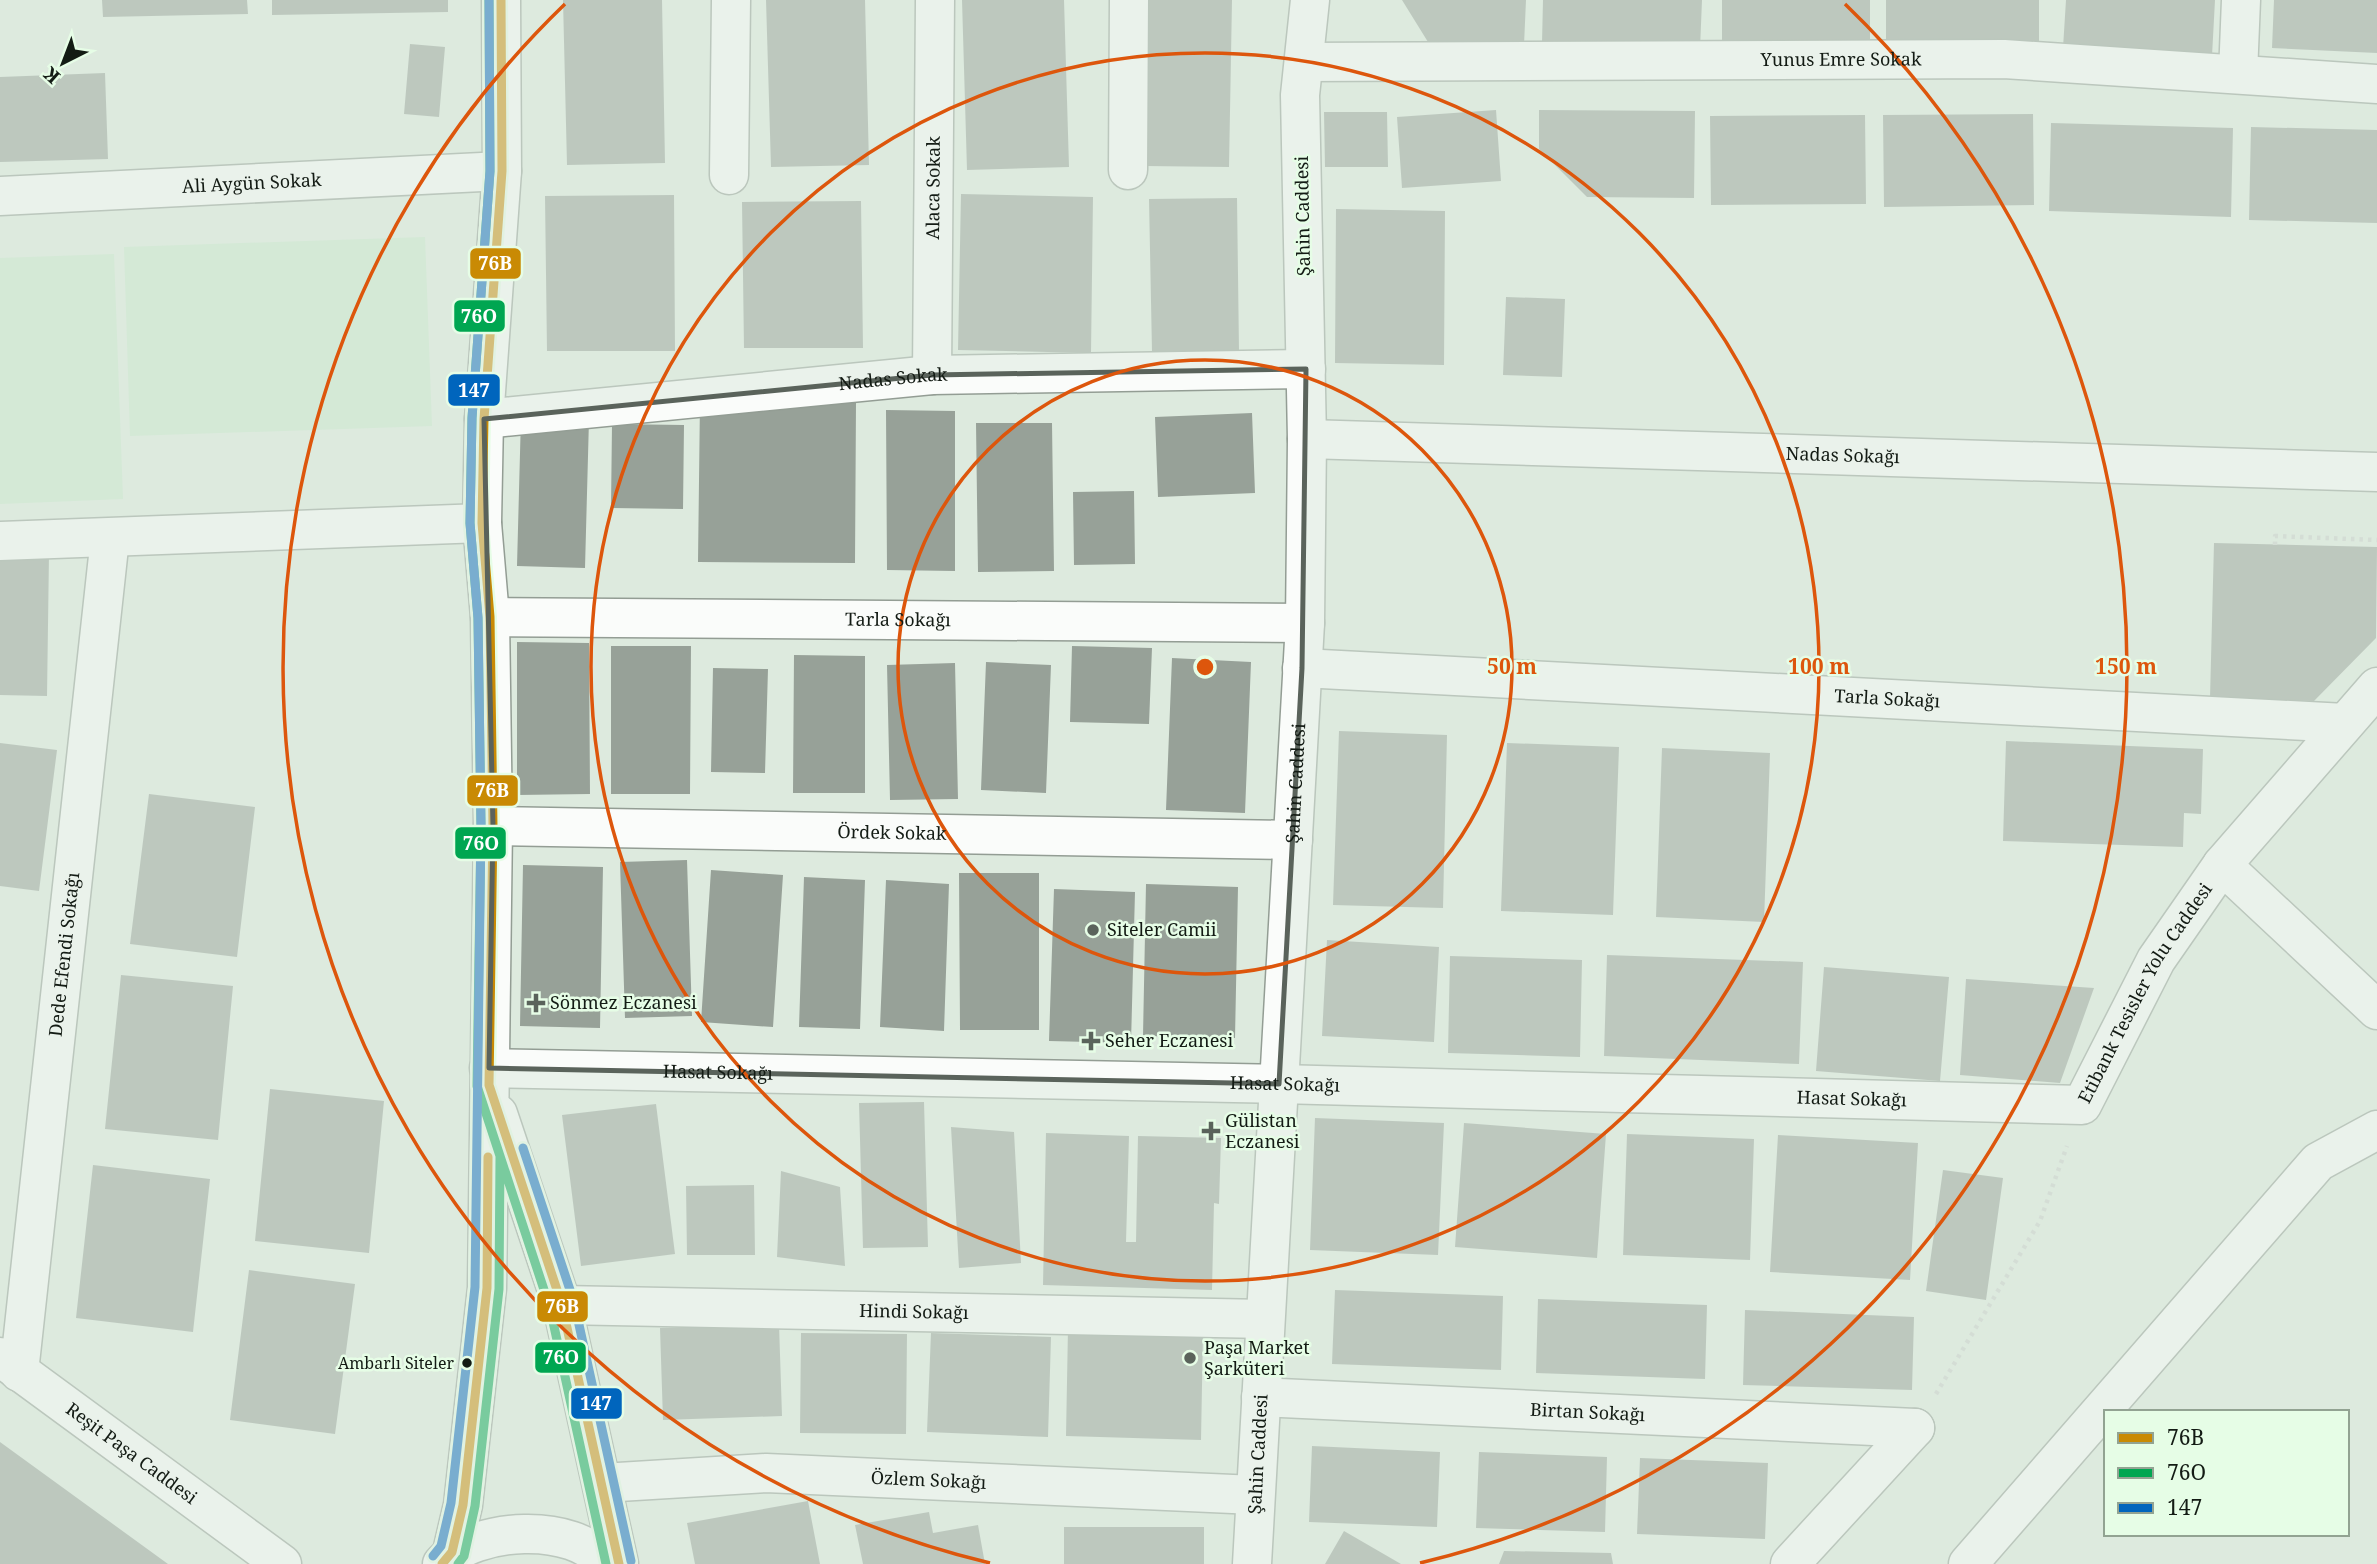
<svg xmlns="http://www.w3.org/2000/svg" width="2377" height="1564" font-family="'Noto Serif',serif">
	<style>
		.green { fill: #cae9cc }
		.building { fill: #97a198 }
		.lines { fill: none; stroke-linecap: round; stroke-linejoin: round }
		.minor-casing { stroke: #939d94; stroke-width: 41 }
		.major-casing { stroke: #939d94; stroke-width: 41 }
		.path { stroke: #cbcfcb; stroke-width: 4.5; stroke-dasharray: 3.5 5; stroke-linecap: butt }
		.minor { stroke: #fafcfa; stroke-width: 38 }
		.major { stroke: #fafcfa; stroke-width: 38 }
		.bus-1-casing { stroke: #e6fde6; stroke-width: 14 }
		.bus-2-casing { stroke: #e6fde6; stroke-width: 14 }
		.bus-3-casing { stroke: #e6fde6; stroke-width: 14 }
		.bus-1 { stroke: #c98a04; stroke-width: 9 }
		.bus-2 { stroke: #00a651; stroke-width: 9 }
		.bus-3 { stroke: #0065bd; stroke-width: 9 }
		.marked { fill: none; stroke: #5a635b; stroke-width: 5; stroke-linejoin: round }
		.ring { fill: none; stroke: #dd560c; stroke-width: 3.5 }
		.poi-dot { fill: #5a635b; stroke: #e6fde6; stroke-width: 2.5 }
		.bus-dot { fill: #131b14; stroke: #e6fde6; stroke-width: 2.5 }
		.labels { text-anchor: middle; stroke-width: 5; stroke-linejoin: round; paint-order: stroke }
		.bus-label { font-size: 16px; fill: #131b14; stroke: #e6fde6; text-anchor: end }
		.street-label { font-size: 18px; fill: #131b14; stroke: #e6fde6 }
		.poi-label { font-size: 18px; fill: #131b14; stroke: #e6fde6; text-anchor: start }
		.centre { fill: #dd560c; stroke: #e6fde6; stroke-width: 3.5 }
		.ring-label { font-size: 21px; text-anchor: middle; font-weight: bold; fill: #dd560c; stroke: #e6fde6; stroke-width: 5; stroke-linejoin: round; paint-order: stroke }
		.line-badge { stroke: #e6fde6; stroke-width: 2.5 }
		.badge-label { font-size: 19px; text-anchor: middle; font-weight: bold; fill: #fff }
	</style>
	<rect width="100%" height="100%" fill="#ddeade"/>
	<path class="green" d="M425,237l7,189 -302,10 -6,-189z
		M114,254l9,245 -123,5v-246z"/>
	<path class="building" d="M102,0h145l1,14 -145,3z
		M272,0h176v12l-176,3z
		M563,0h99l3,163 -98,2z
		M766,0h99l4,165 -98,2z
		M962,0h102l5,167 -102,3z
		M1148,0h84l-3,167 -84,-1z
		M1402,0h124l-2,45 -96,-3z
		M1543,0h159l-2,49 -158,-6z
		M1722,0h148v44l-148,-1z
		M1886,0h153v49l-153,-2z
		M2066,0h149l-3,56 -149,-8z
		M2274,0h103v53l-105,-5z
		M410,44l35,3 -6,70 -35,-3z
		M105,73l3,86 -108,3v-85z
		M1496,110l5,71 -99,7 -5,-71z
		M1539,110l156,1 -1,87 -107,-1 -48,-48z
		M1324,112h63l1,55h-63z
		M2033,114l1,91 -150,2 -1,-92z
		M1865,115l1,89 -155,1 -1,-89z
		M2051,123l182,5 -2,89 -182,-6z
		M2251,127l126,3v93l-128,-3z
		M961,194l132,3 -2,156 -133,-3z
		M674,195l1,156h-128l-2,-155z
		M1237,198l2,153 -87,1 -3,-153z
		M861,201l2,147h-119l-2,-146z
		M1336,209l109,2 -1,154 -109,-2z
		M1506,297l59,2 -3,78 -59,-2z
		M700,400l156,2 -1,161 -157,-1z
		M886,410l69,1v160l-68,-1z
		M1252,413l3,80 -97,4 -3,-80z
		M521,416l68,3 -4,149 -68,-2z
		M976,423h76l2,148 -76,1z
		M612,424l72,1 -1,84 -72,-1z
		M1134,491l1,73 -61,1 -1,-73z
		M2214,543l163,4 -1,91 -62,63 -104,-3z
		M0,553l49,1 -2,142 -47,-1z
		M517,642l72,1 1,151 -73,1z
		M611,646h80l-1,148h-79z
		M1072,646l80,2 -3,76 -79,-2z
		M794,655l71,1v137h-72z
		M1172,658l79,4 -6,151 -79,-3z
		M986,662l65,3 -5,128 -65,-3z
		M955,663l3,136 -68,1 -3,-135z
		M713,668l55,1 -3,104 -54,-1z
		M1339,731l108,4 -4,173 -110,-3z
		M2006,741l197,8 -2,65 -17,-1 -1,34 -180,-6z
		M0,743l57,7 -18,141 -39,-5z
		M1507,743l112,4 -6,168 -112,-4z
		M1662,748l108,5 -6,169 -108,-5z
		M149,794l106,13 -18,150 -107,-13z
		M687,860l5,156 -67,2 -5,-156z
		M523,865l80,2 -3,161 -80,-2z
		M711,870l72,5 -10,152 -72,-5z
		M959,873h80v157h-79z
		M804,877l61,3 -5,149 -61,-2z
		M886,880l63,4 -5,147 -64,-4z
		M1146,884l92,3 -3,151 -92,-2z
		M1054,889l81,3 -4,151 -82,-2z
		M1327,940l112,7 -5,95 -112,-6z
		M1607,955l196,7 -4,102 -195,-8z
		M1450,956l132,4 -2,97 -132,-4z
		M1824,967l125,10 -9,104 -124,-10z
		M121,975l112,11 -15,154 -113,-11z
		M1966,979l128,9 -34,95 -100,-8z
		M270,1089l114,12 -15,152 -114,-12z
		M924,1102l4,145 -65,1 -4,-145z
		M656,1104l19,150 -94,12 -19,-151z
		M1315,1118l129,5 -6,132 -128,-5z
		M1464,1123l142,11 -9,124 -142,-11z
		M951,1127l63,5 7,131 -62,5z
		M1046,1133l83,3 -3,106h10l2,-106 83,2 -2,66 -5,-1 -2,87 -169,-5z
		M1627,1134l127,5 -4,121 -127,-5z
		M1778,1135l140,8 -8,137 -140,-8z
		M93,1165l117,14 -17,153 -117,-14z
		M1943,1170l60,8 -17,122 -60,-9z
		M781,1171l59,16 5,79 -68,-9z
		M754,1185l1,70h-68l-1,-69z
		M249,1270l106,14 -20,150 -105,-14z
		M1335,1290l168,6 -2,74 -169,-6z
		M1538,1299l169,6 -2,74 -169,-6z
		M1745,1310l169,7 -2,73 -169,-5z
		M779,1324l3,92 -119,4 -3,-92z
		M1068,1328l135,3 -2,109 -135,-4z
		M801,1333l106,1 -1,100 -106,-1z
		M931,1333l120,4 -3,100 -121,-5z
		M0,1442l168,122h-168z
		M1312,1446l128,6 -3,75 -128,-5z
		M1479,1452l128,5 -2,75 -129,-4z
		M1640,1458l128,5 -3,76 -128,-5z
		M808,1501l12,63h-125l-8,-41z
		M929,1512l4,21 45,-8 7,39h-122l-8,-39z
		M1064,1527h140v37h-140z
		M1344,1531l57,33h-76z
		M1504,1551l107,2 2,11h-114z"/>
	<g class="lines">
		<defs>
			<g id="minor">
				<path id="s1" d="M1304,62l700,-3 373,25"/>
				<path d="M2238,74l3,-74"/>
				<path d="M1128,170l1,-170"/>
				<path d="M729,175l2,-175"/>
				<path id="s2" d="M0,196l502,-25"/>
				<path id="s3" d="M932,375l3,-375"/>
				<path id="s4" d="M484,419l448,-44 374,-6"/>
				<path id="s5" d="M1307,439l1070,33"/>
				<path d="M0,541l482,-18"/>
				<path id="s6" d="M490,617l815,6"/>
				<path id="s7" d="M1302,668l1043,55"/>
				<path id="s8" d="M493,826l800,14"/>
				<path d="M2222,865l155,145"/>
				<path id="s9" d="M489,1068l790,16 803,21 74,-145 66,-95 155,-178"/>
				<path id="s10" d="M562,1305l703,14"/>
				<path id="s11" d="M19,1372l91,-834"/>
				<path id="s12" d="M1261,1397l654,31"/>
				<path id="s13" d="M602,1483l164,-10 489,22"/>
				<path id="s14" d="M1252,1564l53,-941 2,-184 -7,-344 10,-95"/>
				<path d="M1790,1564l125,-136"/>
				<path d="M1968,1564l350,-402 59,-32"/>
			</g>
			<g id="major">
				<path d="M498,1114l64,191 57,259"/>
				<path id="s15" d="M0,1357l282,207"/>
				<path d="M452,1552l11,-47 24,-217 6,-462 -3,-209 -8,-94 2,-104 18,-248 -1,-171"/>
				<path d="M442,1564c31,-37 134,-43 163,0"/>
			</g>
		</defs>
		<use href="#minor" class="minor-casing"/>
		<use href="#major" class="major-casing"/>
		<path class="path" d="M2275,545v-9l102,4
			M1936,1394l104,-173 27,-75"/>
		<use href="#minor" class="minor"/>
		<use href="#major" class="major"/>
		<defs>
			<path id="bus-1" d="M501,0l1,171 -18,248 -2,104 8,94 3,209 -4,259 73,220 57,259
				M442,1564l10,-12 11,-47 24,-217 1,-131"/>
			<path id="bus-2" d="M489,0l1,171 -18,247 -2,105 8,95 3,208 -4,260 73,222 56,256
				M458,1564l6,-8 11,-50 24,-217 1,-132"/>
			<path id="bus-3" d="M523,1148l51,154 57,259
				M433,1556l8,-10 10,-43 24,-216 6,-461 -3,-208 -8,-95 2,-105 18,-247 -1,-171"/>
		</defs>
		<use href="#bus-1" class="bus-1-casing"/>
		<use href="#bus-2" class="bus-2-casing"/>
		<use href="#bus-3" class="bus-3-casing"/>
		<use href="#bus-1" class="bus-1"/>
		<use href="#bus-2" class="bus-2"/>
		<use href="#bus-3" class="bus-3"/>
	</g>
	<path d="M0 0H2377V1564H0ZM1306,369l-4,299 -23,416 -790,-16 4,-242 -9,-407 448,-44z" fill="#ddeade" fill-opacity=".55" fill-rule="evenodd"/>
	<path class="marked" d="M1306,369l-4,299 -23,416 -790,-16 4,-242 -9,-407 448,-44z"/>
	<g class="ring">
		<circle cx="1205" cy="667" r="307"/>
		<circle cx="1205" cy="667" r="614"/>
		<path d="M990 1563A921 921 0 0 1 565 4M1845 4A921 921 0 0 1 1420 1563"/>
	</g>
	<g class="poi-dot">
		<circle cx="1093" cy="930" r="7"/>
		<path d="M532.5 992.5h7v7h7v7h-7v7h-7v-7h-7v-7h7z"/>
		<path d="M1087.5 1030.5h7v7h7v7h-7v7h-7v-7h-7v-7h7z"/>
		<path d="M1207.5 1120.5h7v7h7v7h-7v7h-7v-7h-7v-7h7z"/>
		<circle cx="1190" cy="1358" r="7"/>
	</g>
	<circle class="bus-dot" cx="467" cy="1363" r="6"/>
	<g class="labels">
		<g class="bus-label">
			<text x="454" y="1369">Ambarlı Siteler</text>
		</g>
		<g class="street-label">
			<text dy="6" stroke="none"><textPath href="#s1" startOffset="537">Yunus Emre Sokak</textPath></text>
			<text dy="6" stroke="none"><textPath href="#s2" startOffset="252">Ali Aygün Sokak</textPath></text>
			<text dy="6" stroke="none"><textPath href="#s3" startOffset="187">Alaca Sokak</textPath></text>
			<text transform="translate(1303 216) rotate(-91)" y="6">Şahin Caddesi</text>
			<text dy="6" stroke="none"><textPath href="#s4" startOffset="411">Nadas Sokak</textPath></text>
			<text dy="6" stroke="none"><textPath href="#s5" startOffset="536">Nadas Sokağı</textPath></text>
			<text dy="6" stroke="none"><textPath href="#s6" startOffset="408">Tarla Sokağı</textPath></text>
			<text dy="6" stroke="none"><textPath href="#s7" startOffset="586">Tarla Sokağı</textPath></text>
			<text dy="6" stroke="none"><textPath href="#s14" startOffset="782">Şahin Caddesi</textPath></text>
			<text dy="6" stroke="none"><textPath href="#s8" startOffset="399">Ördek Sokak</textPath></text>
			<text dy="6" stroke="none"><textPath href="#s11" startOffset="420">Dede Efendi Sokağı</textPath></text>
			<text dy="6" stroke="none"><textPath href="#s9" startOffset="1722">Etibank Tesisler Yolu Caddesi</textPath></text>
			<text dy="6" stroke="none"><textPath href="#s9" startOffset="229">Hasat Sokağı</textPath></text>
			<text dy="6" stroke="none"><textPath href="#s9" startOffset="796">Hasat Sokağı</textPath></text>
			<text dy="6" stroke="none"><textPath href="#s9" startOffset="1363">Hasat Sokağı</textPath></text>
			<text dy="6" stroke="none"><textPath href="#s10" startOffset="352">Hindi Sokağı</textPath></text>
			<text dy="6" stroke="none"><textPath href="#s12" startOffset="327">Birtan Sokağı</textPath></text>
			<text dy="6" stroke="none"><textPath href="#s15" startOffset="163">Reşit Paşa Caddesi</textPath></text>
			<text dy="6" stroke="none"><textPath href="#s14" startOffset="110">Şahin Caddesi</textPath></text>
			<text dy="6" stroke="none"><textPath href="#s13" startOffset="327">Özlem Sokağı</textPath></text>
		</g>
		<g class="poi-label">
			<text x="1107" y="936">Siteler Camii</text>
			<text x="550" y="1009">Sönmez Eczanesi</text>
			<text x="1105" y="1047">Seher Eczanesi</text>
			<text x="1225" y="1127">Gülistan<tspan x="1225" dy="21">Eczanesi</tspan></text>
			<text x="1204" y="1354">Paşa Market<tspan x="1204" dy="21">Şarküteri</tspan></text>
		</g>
	</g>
	<circle cx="1205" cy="667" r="10" class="centre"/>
	<g class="ring-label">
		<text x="1512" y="674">50 m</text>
		<text x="1819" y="674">100 m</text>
		<text x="2126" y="674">150 m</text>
	</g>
	<g class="line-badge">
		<rect x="469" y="247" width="53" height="33" rx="7" fill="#c98a04"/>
		<rect x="453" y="299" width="53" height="34" rx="7" fill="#00a651"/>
		<rect x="447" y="373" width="54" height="34" rx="7" fill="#0065bd"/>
		<rect x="466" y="774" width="53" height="33" rx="7" fill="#c98a04"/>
		<rect x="454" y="826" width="53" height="34" rx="7" fill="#00a651"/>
		<rect x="536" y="1290" width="53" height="33" rx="7" fill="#c98a04"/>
		<rect x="534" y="1341" width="53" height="33" rx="7" fill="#00a651"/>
		<rect x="570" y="1387" width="53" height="33" rx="7" fill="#0065bd"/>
	</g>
	<g class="badge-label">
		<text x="495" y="270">76B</text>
		<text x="479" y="323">76O</text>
		<text x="474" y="397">147</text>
		<text x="492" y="797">76B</text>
		<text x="481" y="850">76O</text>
		<text x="562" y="1313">76B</text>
		<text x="561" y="1364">76O</text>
		<text x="596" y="1410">147</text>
	</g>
	<rect x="2104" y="1410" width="245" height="126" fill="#e6fde6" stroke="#92a392" stroke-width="2"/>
	<rect x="2118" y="1433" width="35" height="10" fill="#c98a04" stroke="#92a392" stroke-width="2"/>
	<text x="2167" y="1445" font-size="21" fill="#131b14">76B</text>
	<rect x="2118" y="1468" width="35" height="10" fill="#00a651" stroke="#92a392" stroke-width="2"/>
	<text x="2167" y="1480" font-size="21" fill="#131b14">76O</text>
	<rect x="2118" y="1503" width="35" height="10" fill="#0065bd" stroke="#92a392" stroke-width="2"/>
	<text x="2167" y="1515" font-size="21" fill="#131b14">147</text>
	<g transform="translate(63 63) rotate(222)" stroke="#e6fde6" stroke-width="5" paint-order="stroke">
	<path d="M0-5L12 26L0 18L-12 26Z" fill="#131b14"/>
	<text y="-10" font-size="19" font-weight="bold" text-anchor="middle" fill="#131b14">K</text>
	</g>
</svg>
